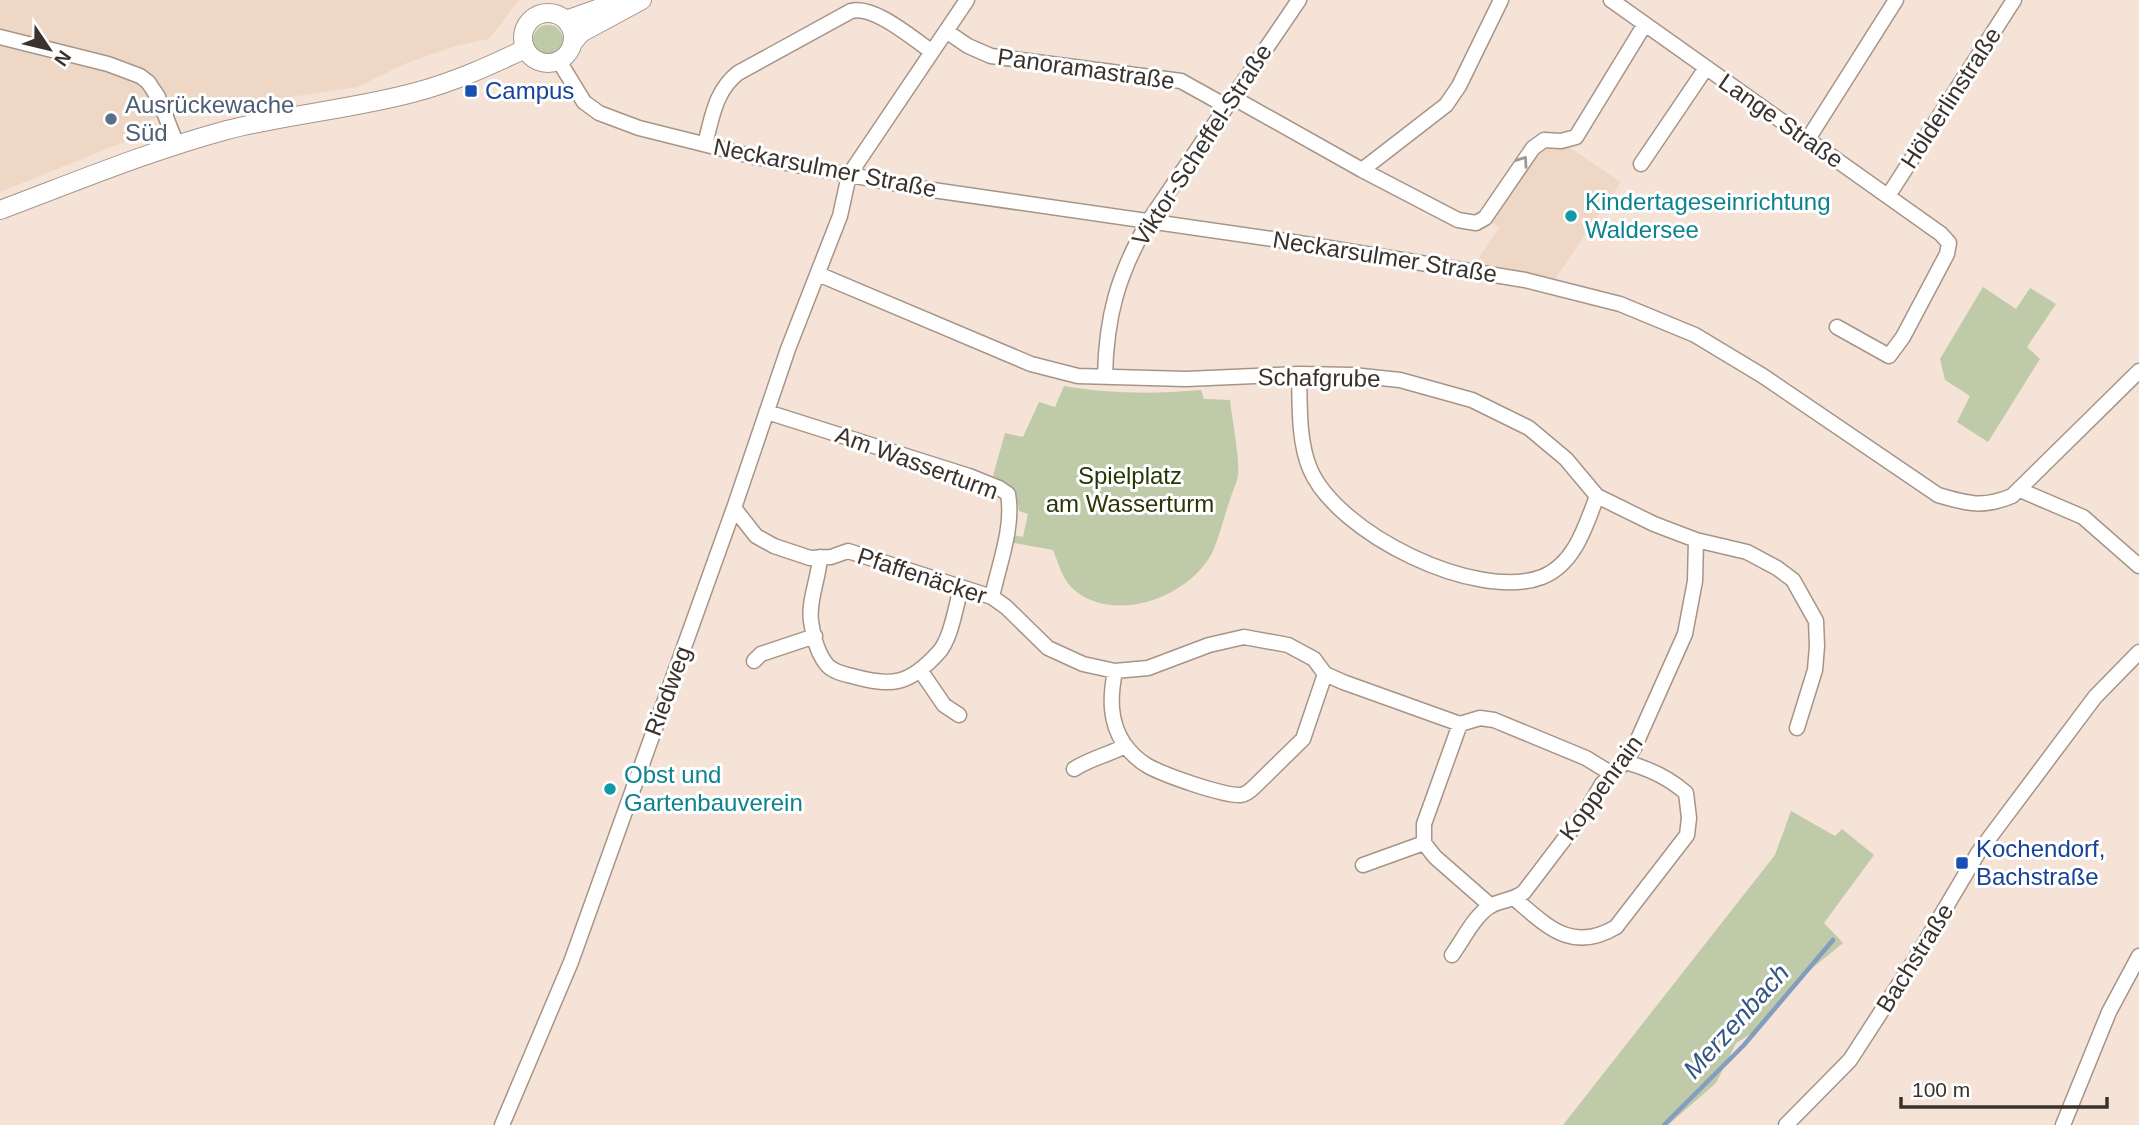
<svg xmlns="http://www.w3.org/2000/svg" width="2139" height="1125" font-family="Arial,sans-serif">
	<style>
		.built { fill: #efd7c5 }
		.green { fill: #becaa8 }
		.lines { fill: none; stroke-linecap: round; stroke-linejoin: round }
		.stream { stroke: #839cbf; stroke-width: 4.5 }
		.minor-casing { stroke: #a59589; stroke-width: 17 }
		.tertiary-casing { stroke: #a59589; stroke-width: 20 }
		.minor { stroke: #fff; stroke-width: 14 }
		.tertiary { stroke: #fff; stroke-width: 18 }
		.oneway { stroke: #9c9896 }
		.transit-dot { fill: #1a4fb4; stroke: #fff; stroke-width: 2.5 }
		.service-dot { fill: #5c6f8a; stroke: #fff; stroke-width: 2.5 }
		.culture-dot { fill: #0f9aa8; stroke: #fff; stroke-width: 2.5 }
		.labels { text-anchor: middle; stroke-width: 6; stroke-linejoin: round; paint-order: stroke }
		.street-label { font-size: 24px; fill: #39322d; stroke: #fff }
		.transit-label { font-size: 24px; fill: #164399; stroke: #fff; text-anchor: start }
		.service-label { font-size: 24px; fill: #4e5e75; stroke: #fff; text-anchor: start }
		.culture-label { font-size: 24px; fill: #0d838f; stroke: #fff; text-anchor: start }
		.park-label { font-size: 24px; fill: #293504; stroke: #fff }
		.water-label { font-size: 26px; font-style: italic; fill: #325584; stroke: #fff }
	</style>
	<rect width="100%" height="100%" fill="#f4e3d6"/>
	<path class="built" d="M0,0h519l-30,39 -34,7 -48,17 -50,24 -120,18 -24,6 -19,-3 -15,3 -32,10 -23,21 -124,50z
		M1548,140l12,1 61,41 -71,105 -80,-16 29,-43 -8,-6z"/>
	<path class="green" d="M533 40a15 15 0 1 1 30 0a15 15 0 1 1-30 0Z
		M1983,287l33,22 14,-21 26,16 -29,43 13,12 -52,83 -31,-20 13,-26 -25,-16 -5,-21z
		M1064,386c46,8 91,8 137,4l3,9 26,1c2,19 10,58 8,75 -1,8 -6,17 -8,25 -6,16 -10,35 -17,51 -22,46 -100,75 -141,37 -10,-10 -14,-26 -19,-38l-39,-7 -1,-8 10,2 5,-23 -9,-3c-3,-21 -8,-25 -26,-35l12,-43 18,4 16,-35 16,5z
		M1791,811l44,25 7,-7 32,26 -50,68 19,20 -44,36 -40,50 -23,14 -20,40 -48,42h-105l212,-270z"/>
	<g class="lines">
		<path class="stream" d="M1664,1125l80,-80 89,-105"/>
		<defs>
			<path id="minor" d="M1611,0l330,234 8,9 -2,11 -44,83 -14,19 -52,-29
				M946,31l22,15 23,10 190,25 45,25
				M0,37l108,27 32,12 8,6 10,15 19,48
				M559,61l25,41 15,11 40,15 116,29 164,31 374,54 232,38 95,24 75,31 68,41 175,119c30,9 45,13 74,1l127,-125
				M1232,97l130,73 96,50 18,3 9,-5 48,-70 11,-8 17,1 15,-4 69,-113
				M1808,139l88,-139
				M705,144c7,-26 10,-53 33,-71l113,-62c23,-6 61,27 80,40
				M1641,164l65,-96
				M1362,170l84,-65 13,-19 42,-86
				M1888,196l126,-196
				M818,274l213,90 47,12 108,3 113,-5 53,1 48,5 72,20 57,28 37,31 31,37 57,28 42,16 51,12 30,16 16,12 23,41 1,25 -2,24 -18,58
				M1299,374c1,31 -1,66 11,95 27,64 166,133 232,108 33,-13 44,-52 55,-81
				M1105,377c1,-61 13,-102 43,-155l151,-222
				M767,412l202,64 30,12 9,6c6,33 -9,70 -16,103
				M2020,490l63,27 56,49
				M734,508l22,28 18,10 36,12 21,-1 17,-6 144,46 14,10 42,41 35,16 32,7 33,-3 61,-23 35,-8 44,8 26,14 11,15 18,8 117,42 20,-6 14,2 92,38 26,16
				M820,557c-1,21 -12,44 -9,64 2,14 7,34 17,45 6,6 16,8 24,10 40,11 57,9 86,-23 13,-13 18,-48 23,-65
				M754,661l7,-7 54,-18
				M920,670l24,35 15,10
				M1115,671c-5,26 -6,50 9,73 6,8 15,17 24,22 16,9 75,30 93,29 5,-1 9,-4 13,-8l49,-48 22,-65
				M1460,724l-36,100v19l11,14 56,49
				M1074,769c17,-11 34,-14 51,-23
				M1363,865l61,-22
				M1515,899c33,28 57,54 101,28l71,-92 2,-17 -3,-25c-18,-16 -38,-25 -61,-31
				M1452,955c11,-15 23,-41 40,-50 11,-5 22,-5 32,-13l64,-84 14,-24 23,-22 9,-14 51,-114 10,-53 1,-41
				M502,1125l69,-163 163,-454 54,-159 52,-133 9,-41 118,-175
				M1786,1125l64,-65 64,-99 64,-108 117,-156 44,-45
				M2063,1125l46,-113 30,-56"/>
			<path id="tertiary" d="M523 38a25 25 0 1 1 50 0a25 25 0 1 1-50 0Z
				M566,20l56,-20
				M572,44l9,-11 61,-33
				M0,210c75,-28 149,-59 227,-80 62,-16 127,-21 189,-38 38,-10 73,-26 109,-43"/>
		</defs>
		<use href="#minor" class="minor-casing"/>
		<use href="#tertiary" class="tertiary-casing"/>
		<use href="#minor" class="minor"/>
		<use href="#tertiary" class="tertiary"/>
	</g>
	<defs><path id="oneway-chevron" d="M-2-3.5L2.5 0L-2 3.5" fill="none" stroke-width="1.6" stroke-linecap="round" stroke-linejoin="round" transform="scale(1.75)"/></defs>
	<use class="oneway" href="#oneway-chevron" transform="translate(1523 161) rotate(-55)"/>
	<g class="transit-dot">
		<rect x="464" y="84" width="14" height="14" rx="3.5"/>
		<rect x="1955" y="856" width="14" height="14" rx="3.5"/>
	</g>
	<circle class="service-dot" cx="111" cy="119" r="7"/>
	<g class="culture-dot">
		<circle cx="1571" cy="216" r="7"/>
		<circle cx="610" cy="789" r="7"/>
	</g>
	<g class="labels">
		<g class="street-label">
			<text transform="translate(1086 69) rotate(8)" y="8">Panoramastraße</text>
			<text transform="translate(1951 98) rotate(-57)" y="8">Hölderlinstraße</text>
			<text transform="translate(1781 121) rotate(35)" y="8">Lange Straße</text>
			<text transform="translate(1202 145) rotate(-57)" y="8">Viktor-Scheffel-Straße</text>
			<text transform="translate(825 168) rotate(11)" y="8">Neckarsulmer Straße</text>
			<text transform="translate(1385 257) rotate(9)" y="8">Neckarsulmer Straße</text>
			<text transform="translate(1319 378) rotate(1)" y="8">Schafgrube</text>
			<text transform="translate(917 463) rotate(20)" y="8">Am Wasserturm</text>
			<text transform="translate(922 576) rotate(18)" y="8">Pfaffenäcker</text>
			<text transform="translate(668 691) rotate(-70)" y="8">Riedweg</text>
			<text transform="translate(1601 788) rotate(-54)" y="8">Koppenrain</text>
			<text transform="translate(1915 958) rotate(-58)" y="8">Bachstraße</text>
		</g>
		<g class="transit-label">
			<text x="485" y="99">Campus</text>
			<text x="1976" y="857">Kochendorf,<tspan x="1976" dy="28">Bachstraße</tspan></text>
		</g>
		<g class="service-label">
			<text x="125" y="113">Ausrückewache<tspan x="125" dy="28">Süd</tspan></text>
		</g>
		<g class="culture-label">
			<text x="1585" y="210">Kindertageseinrichtung<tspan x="1585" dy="28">Waldersee</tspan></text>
			<text x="624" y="783">Obst und<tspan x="624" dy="28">Gartenbauverein</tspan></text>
		</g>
		<g class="park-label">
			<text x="1130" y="484">Spielplatz<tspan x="1130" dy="28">am Wasserturm</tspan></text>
		</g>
		<g class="water-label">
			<text transform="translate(1736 1021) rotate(-48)" y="9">Merzenbach</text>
		</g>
	</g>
	<g transform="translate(49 49) rotate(125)" stroke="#ffffff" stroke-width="5" paint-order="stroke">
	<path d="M0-5L12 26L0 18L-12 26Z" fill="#39322d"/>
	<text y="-10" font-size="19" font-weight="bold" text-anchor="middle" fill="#39322d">N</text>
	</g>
	<path d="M1901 1097v10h206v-10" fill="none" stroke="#39322d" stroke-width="3.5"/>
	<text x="1912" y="1097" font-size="21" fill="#39322d" stroke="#ffffff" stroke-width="5" paint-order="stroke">100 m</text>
</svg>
